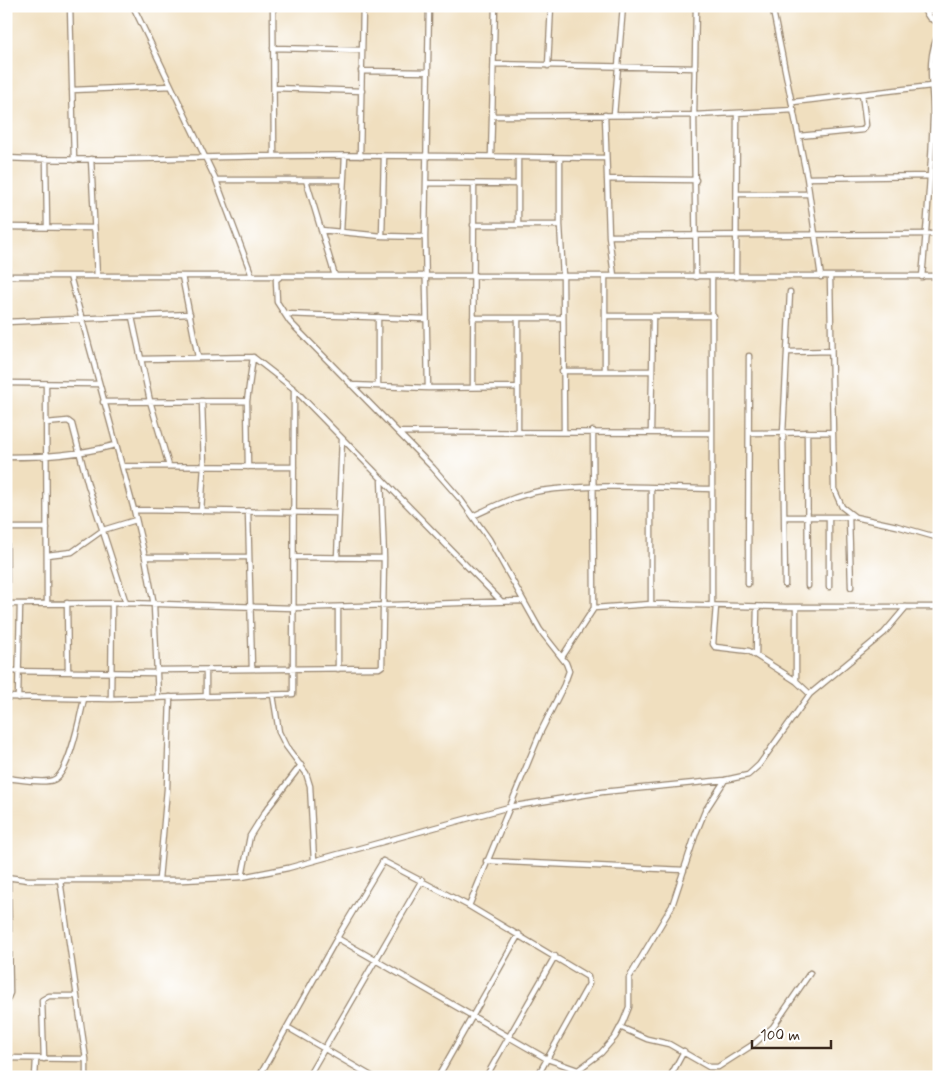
<svg xmlns="http://www.w3.org/2000/svg" width="945" height="1083" font-family="Mynerve,sans-serif">
	<style>
		.lines { fill: none; stroke-linecap: round; stroke-linejoin: round }
		.minor-casing { stroke: #96846e; stroke-width: 7 }
		.tertiary-casing { stroke: #96846e; stroke-width: 8 }
		.minor { stroke: #fff; stroke-width: 4.5 }
		.tertiary { stroke: #fff; stroke-width: 5.5 }
	</style>
	<rect width="100%" height="100%" fill="#fff"/>
	<filter id="ink" filterUnits="userSpaceOnUse"><feTurbulence type="fractalNoise" baseFrequency=".02" numOctaves="2"/><feDisplacementMap in="SourceGraphic" scale="10" xChannelSelector="R" yChannelSelector="G"/><feConvolveMatrix kernelMatrix="1 2 1 2 8 2 1 2 1" color-interpolation-filters="sRGB"/></filter>
	<filter id="wash" filterUnits="userSpaceOnUse"><feTurbulence type="fractalNoise" baseFrequency=".0096" numOctaves="4" result="noise"/><feDisplacementMap in="SourceGraphic" scale="20" xChannelSelector="R" yChannelSelector="G"/><feGaussianBlur stdDeviation="1.12" result="paint"/><feColorMatrix in="noise" values="0 0 0 0 0 0 0 0 0 0 0 0 0 0 0 0 0 1.4 0 .05"/><feComposite in="paint" operator="in"/></filter>
	<g filter="url(#wash)">
		<rect width="100%" height="100%" fill="#f0dfbf"/>
	</g>
	<g filter="url(#ink)">
		<g class="lines">
			<defs>
				<path id="minor" d="M70,6l4,154
					M133,6l83,174 36,96
					M273,6l1,150
					M696,6l-2,109 2,162
					M772,6l35,172 14,99
					M273,48l89,2
					M494,64l202,4
					M548,66l3,-60
					M361,71l67,1
					M275,88l87,3
					M72,90l99,-4
					M793,102l138,-16
					M605,115l4,121 5,40
					M614,115l9,-109
					M492,116l202,-1 100,-5
					M799,136l64,-6 3,-5 -4,-31
					M360,156l3,-150
					M491,156l4,-150
					M518,157v68
					M6,158c90,4 179,-1 268,-2 111,-2 222,1 332,2
					M560,158v67l3,51 1,155
					M91,159l6,117
					M46,160l1,67
					M807,178l122,-2
					M607,179l89,1
					M216,180h127
					M306,180l29,96
					M426,183l92,1
					M738,194h71
					M473,225h87
					M6,227l88,1
					M321,230l61,6 43,1
					M341,232l4,-76
					M382,236l2,-80
					M609,236l330,-2
					M6,238l1,38
					M6,276h933
					M70,276l64,234 11,47 9,48 4,93
					M182,276l16,81
					M281,276l-5,4 1,22 13,20 143,146 28,32 28,39 51,91 26,33 3,8 -5,14 -23,46 -72,175
					M605,276v95
					M736,277l1,-164
					M830,277l4,212 8,18 13,10 42,9 42,12
					M922,277c5,-53 9,-107 11,-160 1,-27 -8,-58 6,-83
					M285,314l140,5
					M605,316h109
					M132,317l18,84 19,65
					M473,318h90
					M518,319v112
					M6,322l184,-8
					M789,352l41,-1
					M142,359l111,-2 41,32 207,212
					M562,371h89
					M6,383l92,1
					M46,384l1,219
					M351,385l77,3 90,-1
					M378,386v-69
					M473,387l1,-203
					M428,388l-3,-151 4,-231
					M103,402l144,-1
					M46,423l22,-2 4,3 16,61 38,118
					M593,431l1,177
					M651,431l2,-114
					M398,432l313,1
					M807,432l1,154
					M750,433l82,-1
					M6,457c39,0 71,-2 109,-12
					M122,466l172,1
					M248,467l-1,-66 6,-44
					M6,483l1,121
					M651,488v116
					M134,510l205,3
					M201,511l3,-45 -2,-65
					M248,511l4,158
					M473,516c21,-10 44,-21 67,-25 56,-8 116,-3 172,-2
					M785,517h70
					M849,517l2,70
					M6,528h41
					M47,555l25,-3 31,-22 33,-10
					M145,557h103
					M294,557l90,1
					M337,558l5,-119
					M748,584l1,-228
					M785,585l-2,-152 7,-141
					M829,587v-70
					M67,603l1,68
					M6,604l120,-1 168,5 228,-7
					M712,605v-328
					M716,606l-3,38 2,3 34,4 47,30 14,13
					M338,607v62
					M756,655l1,-48
					M562,657l32,-49 57,-4 135,3h153
					M157,670l222,-2 3,-2 2,-108 -3,-80
					M6,671l151,2
					M796,681v-74
					M206,695v-24
					M273,695l6,37 7,14 20,27 4,13 4,75
					M6,697l105,2 182,-5 1,-305
					M18,698l2,-94
					M111,699l1,-96
					M6,778c11,1 37,6 47,2 16,-5 27,-64 31,-81
					M486,861l198,9
					M6,877l22,3h156l58,-3 46,-9 221,-61 93,-15 123,-12 23,-5 11,-10 51,-71 74,-61 22,-26
					M242,877l8,-41 15,-24 36,-47
					M159,879l8,-90 3,-92
					M60,880l26,179v18
					M337,938l210,121 31,11 23,-17 14,-16 8,-15 6,-15v-29l43,-72 24,-73 9,-22 20,-31
					M6,1002l4,-9 -2,-116
					M287,1027l86,50
					M620,1027l27,12 22,5 40,23h9l36,-23 19,-17 37,-54
					M6,1058l80,1
					M44,1059l-2,-59 7,-4h28
					M35,1077l1,-17
					M259,1077l78,-139 46,-77 86,45 119,71 1,7 -52,93
					M308,1077l114,-197
					M438,1077l81,-143
					M486,1077l69,-121
					M568,1077l4,-7
					M670,1077l14,-26"/>
				<path id="tertiary" d="M922,6l8,12 9,4"/>
			</defs>
			<use href="#minor" class="minor-casing"/>
			<use href="#tertiary" class="tertiary-casing"/>
			<use href="#minor" class="minor"/>
			<use href="#tertiary" class="tertiary"/>
		</g>
	</g>
	<rect width="945" height="1083" fill="none" stroke="#fff" stroke-width="25"/>
	<path d="M752 1040v8h79v-8" fill="none" stroke="#3b2a1e" stroke-width="2.5"/>
	<text x="760" y="1040" font-size="15" fill="#3b2a1e" stroke="#ffffff" stroke-width="4" paint-order="stroke">100 m</text>
</svg>
